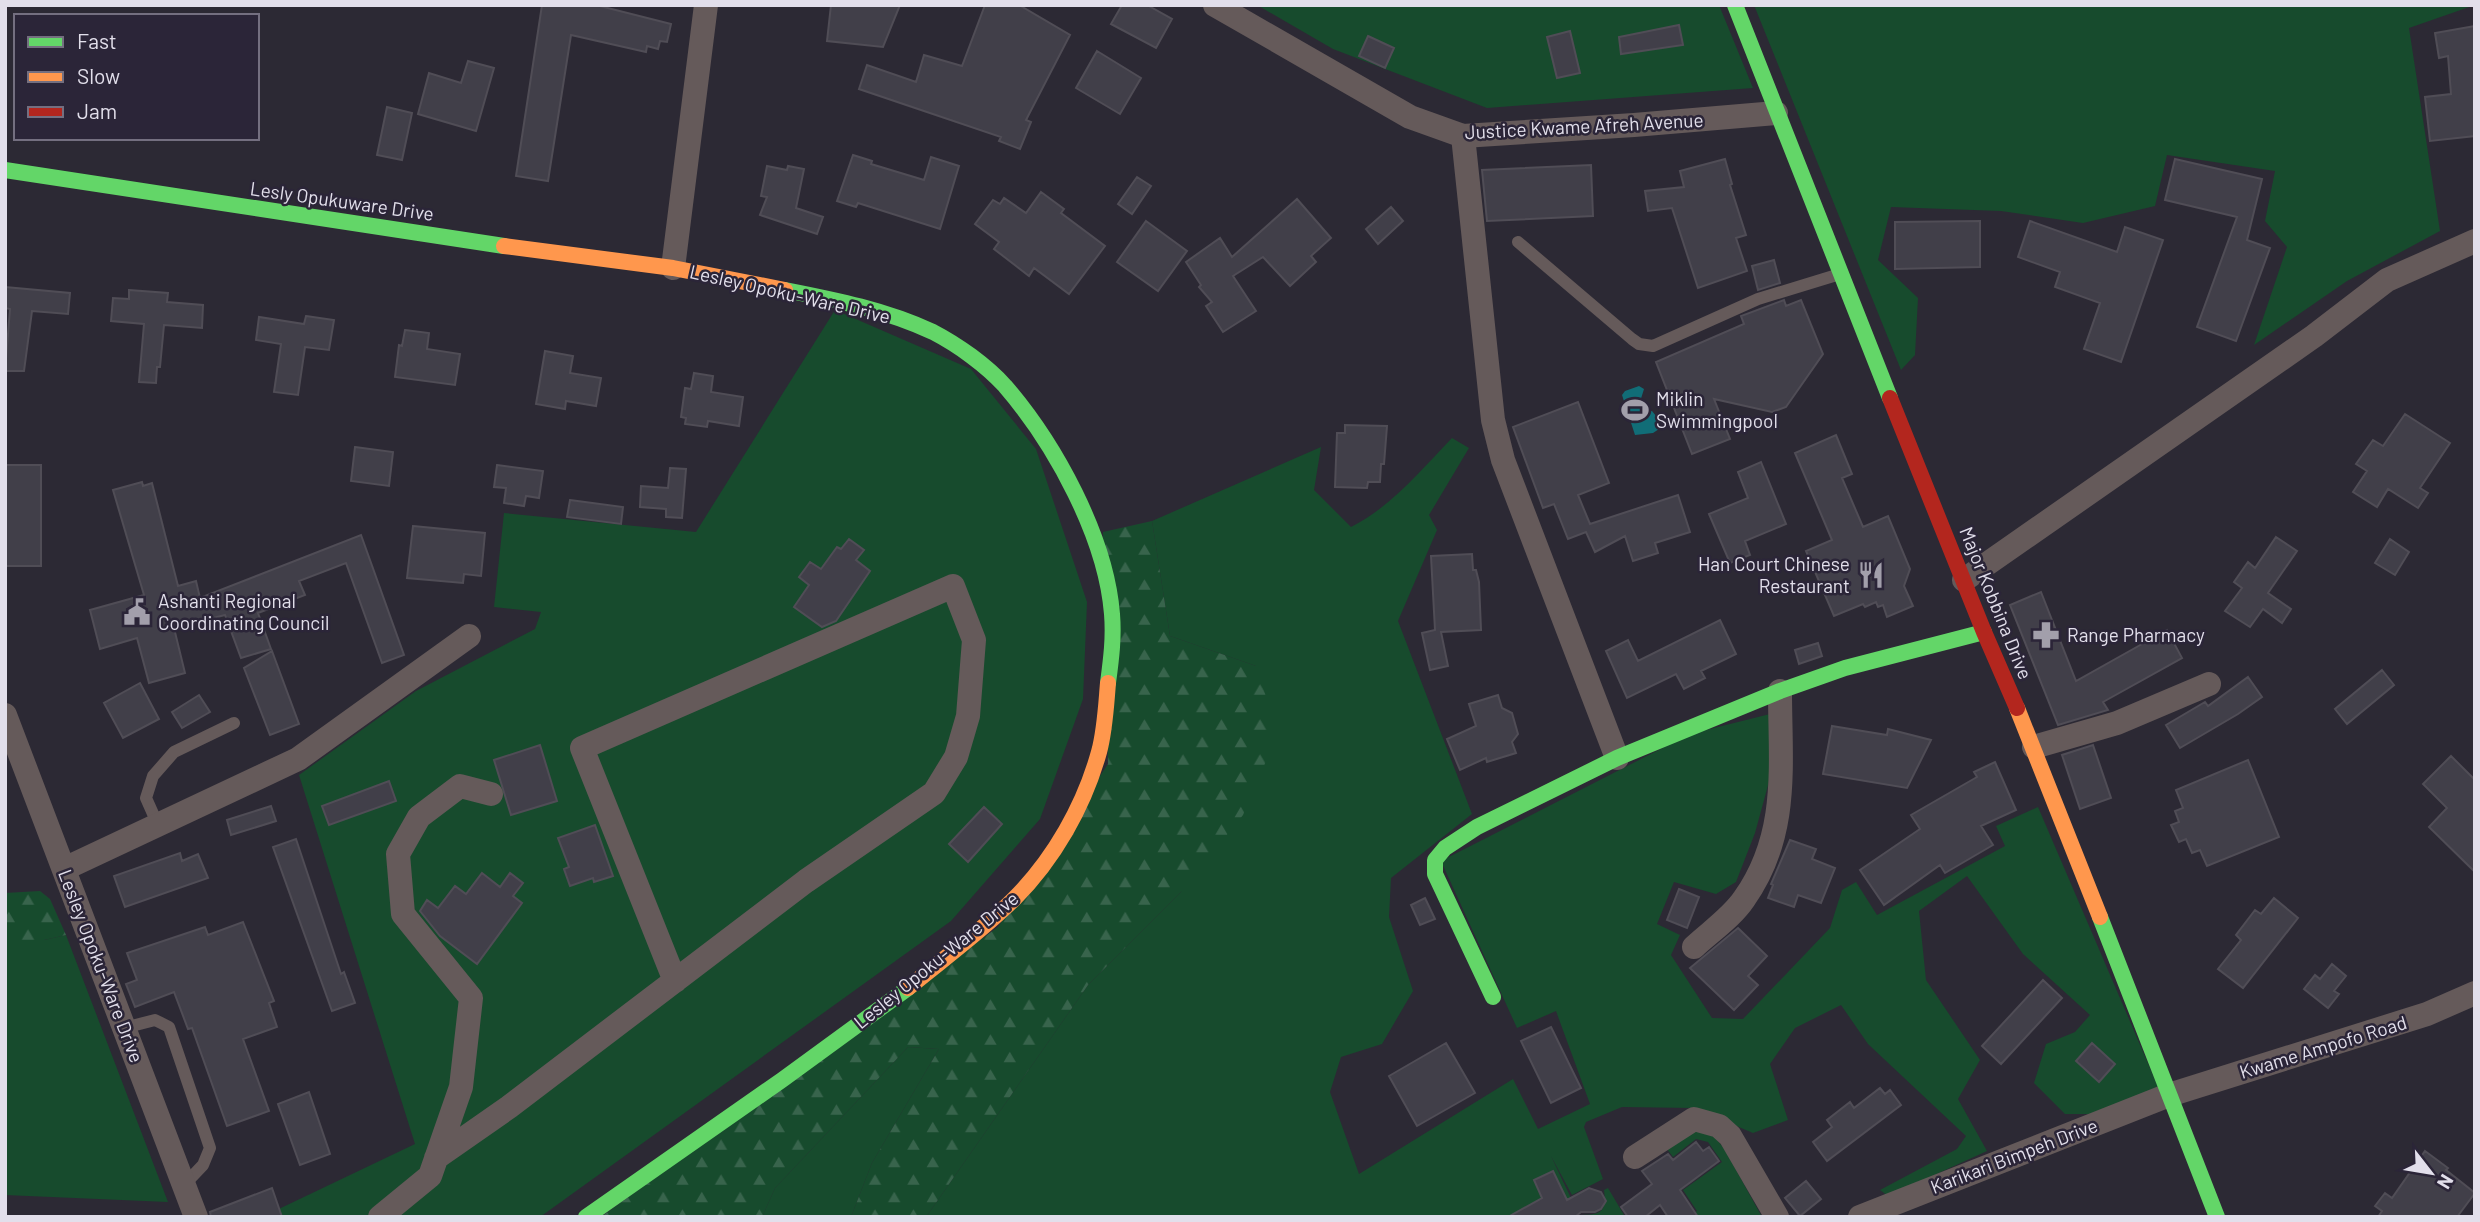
<svg xmlns="http://www.w3.org/2000/svg" width="2480" height="1222" font-family="Barlow,sans-serif">
	<style>
		.green { fill: #174b2d }
		.forest { fill: url(#forest-firs) }
		.water { fill: #116d77 }
		.building { fill: #413f49; stroke: #504d56; stroke-width: 2 }
		.lines { fill: none; stroke-linecap: round; stroke-linejoin: round }
		.lane { stroke: #655a5a; stroke-width: 12 }
		.street { stroke: #655a5a; stroke-width: 24 }
		.fast { stroke: #63d668; stroke-width: 16 }
		.slow { stroke: #ff974d; stroke-width: 16 }
		.jam { stroke: #b3261e; stroke-width: 16 }
		.labels { text-anchor: middle; stroke-width: 5; stroke-linejoin: round; paint-order: stroke }
		.street-label { font-size: 19px; fill: #e2dfeb; stroke: #2b2538 }
		.poi-label { font-size: 19px; fill: #e2dfeb; stroke: #2b2538; text-anchor: start }
	</style>
	<defs>
		<pattern id="forest-firs" width="22" height="20" patternUnits="userSpaceOnUse" patternTransform="scale(1.75)"><rect width="22" height="20" fill="#174b2d"/><path d="M5 1l3.5 6h-7zM16 11l3.5 6h-7z" fill="#38644c"/></pattern>
	</defs>
	<rect width="100%" height="100%" fill="#2c2934"/>
	<path class="green" d="M1257,5h462l34,83 -266,20 -154,-59z
		M1754,5h721l-66,23 31,203 -93,50 -93,64 33,-98 -22,-26 10,-50 -108,-16 -12,51 -72,17 -82,-12 -110,-4 -13,53 40,38 -3,57 -14,15z
		M835,310l136,59 65,80 51,153 -4,97 -43,120 -89,102 -411,296h-278l153,-73 -116,-369 117,-84 119,-62 6,-17 -47,-5 10,-94 192,19z
		M1452,438l17,10 -40,67 8,15 -39,91 74,193 -81,64 -2,39 24,74 -31,53 -41,13 -11,35 29,82 154,-95 25,50 52,-25 -34,-93 -39,17 -76,-167 249,-127 80,-20 3,53 -18,66 -19,49 -20,12 -42,-12 -17,42 23,11 -9,20 41,63 31,1 87,-91 12,-38 14,-8 21,33 128,-69 -9,-20 42,-19 121,282 -55,25h-39l-31,-31 12,-39 29,-12 15,-17 -67,-61 -56,-78 -48,35 7,69 54,80 -22,39 29,52 -99,45 -8,-6 77,-41 9,-13 -98,-92 -27,-39 -46,23 -25,36 18,56 -35,13 -59,-25 -72,-1 -36,15 -2,5 19,52 -31,16 -21,-39 28,59c22,0 28,-3 25,-25l4,-2 16,27 -3,2h-695l162,-232 93,-93 75,-226 -86,-30 -18,-115 169,-74 -7,43 37,37c40,-20 70,-57 101,-89z
		M66,935l102,267 -163,-7v-255h39z
		M908,1047l31,2 -67,114 -21,54h-89l13,-29z
		M1693,1130l22,7 10,13 37,67h-73l8,-6 -14,-21 39,-28 -14,-20 -12,-3 -23,18 -6,-8z"/>
	<path class="forest" d="M1152,521l18,115 86,30 22,67 -35,82 -62,77 -93,93 -162,232h-75l21,-54 67,-114 -31,-2 -133,141 -13,29h-161l397,-290 110,-163 -5,-232z
		M40,891l10,8 16,36 -22,5h-39v-47z"/>
	<path class="water" d="M1639,386l5,3 -5,16 2,5 11,1 4,5 3,13 -6,4 -18,2 -13,-40 3,-4z"/>
	<path class="building" d="M542,5h54l75,19 -4,18 -7,-1 -2,8 -11,-3 -1,6 -75,-17 -23,146 -32,-5z
		M831,5h69l-17,42 -56,-6z
		M985,5h34l51,30 -44,85 5,2 -11,27 -21,-8 2,-4 -142,-48 8,-24 49,17 8,-27 38,11z
		M1122,5h25l25,14 -16,29 -45,-24z
		M1679,25l4,20 -62,9 -2,-17z
		M2475,26v110l-45,5 -5,-44 26,-3 -3,-38 -9,2 -4,-25z
		M1570,31l10,42 -23,5 -10,-41z
		M1368,36l26,12 -9,20 -26,-12z
		M1097,51l44,27 -21,36 -44,-26z
		M468,61l26,7 -18,63 -58,-17 11,-41 32,10z
		M387,107l25,6 -10,47 -25,-5z
		M853,155l19,6 -1,3 53,16 7,-23 28,9 -19,63 -82,-26 -2,4 -19,-6z
		M1725,159l7,25 -2,1 16,50 -10,3 11,33 -49,17 -26,-80 -24,3 -3,-20 39,-4 -4,-16z
		M2175,159l87,20 -15,61 23,8 -34,93 -39,-14 40,-110 -72,-17z
		M1591,165l2,51 -106,5 -5,-51z
		M767,166l20,4 1,-4 16,3 -8,39 27,9 -6,17 -57,-19 7,-18 -6,-1z
		M1137,177l14,9 -19,28 -14,-10z
		M1041,192l23,17 -3,4 44,33 -36,48 -35,-26 -5,8 -35,-27 5,-7 -24,-18 18,-24 7,4 4,-6 22,15z
		M1297,199l34,39 -20,18 5,6 -26,24 -27,-29 -30,19 23,35 -33,21 -17,-26 6,-4 -13,-15 2,-2 -15,-23 34,-24 12,19z
		M1391,207l12,14 -25,23 -12,-15z
		M1146,221l41,30 -29,40 -41,-29z
		M1980,221v46l-85,2v-47z
		M2030,221l87,31 8,-25 38,13 -42,122 -37,-13 16,-46 -45,-16 5,-15 -42,-15z
		M1774,260l6,23 -22,7 -6,-24z
		M5,287l65,6 -2,21 -36,-3 -8,60h-19l5,-62 -5,-1z
		M129,290l39,3 -1,9 36,3 -1,23 -38,-3 -4,42h-3l-1,16 -17,-1 5,-58 -33,-3 2,-23 16,1z
		M1784,300l2,6 15,-6 22,54 -37,53 -14,5 -58,-13 16,40 -38,15 -36,-92 88,-38 -3,-8z
		M306,316l28,4 -5,30 -24,-3 -7,48 -24,-3 7,-48 -25,-4 3,-23 45,7z
		M405,330l24,3 -2,16 33,5 -5,31 -60,-8 4,-32 3,1z
		M545,351l28,5 -3,17 31,5 -5,28 -30,-5 -1,8 -29,-5z
		M694,373l19,3 -2,16 32,5 -4,29 -31,-5 -1,6 -22,-3 1,-6 -5,-1 4,-29 6,1z
		M1578,402l31,81 -31,12 12,29 88,-29 12,37 -35,11 3,10 -25,8 -8,-25 -30,16 -9,-20 -18,7 -14,-35 -11,4 -30,-81z
		M2405,414l45,29 -30,45 8,5 -10,15 -30,-19 -11,18 -24,-15 14,-21 -11,-7 17,-24 10,6z
		M1345,425l42,1 -3,38h-3l-1,18h-12l-1,6 -32,-1 2,-54h8z
		M1836,435l16,39 -10,4 21,49 25,-11 22,53 -6,17 9,20 -26,11 -4,-12 -5,2 -2,-5 -11,5 -2,-3 -29,12 -28,-65 26,-11 -37,-87z
		M355,447l38,5 -4,34 -38,-5z
		M1761,462l25,62 -41,17 5,14 -20,8 -21,-49 39,-16 -10,-26z
		M5,465h36v101h-36z
		M497,465l46,6 -4,27 -13,-2 -2,10 -20,-3 2,-15 -12,-1z
		M670,468l16,1 -4,49 -16,-1v-8l-26,-2 1,-21 27,2z
		M142,482l1,4 9,-3 26,103 18,-5 4,17 161,-63 43,120 -22,8 -36,-100 -47,18 6,14 -47,18 13,36 -30,9 -16,-43 -51,13 11,45 -36,10 -12,-45 -37,11 -10,-39 54,-15 -31,-105z
		M570,500l53,7 -2,17 -54,-7z
		M413,526l72,7 -4,43 -17,-2 -1,9 -56,-5z
		M2276,537l21,14 -29,42 23,16 -9,14 -19,-14 -13,18 -25,-16 17,-23 -8,-6 14,-20 7,6z
		M849,539l15,11 -8,10 14,11 -34,50 -14,6 -28,-20 15,-22 -10,-8 11,-15 11,7 16,-22 4,2z
		M2390,539l19,13 -14,23 -20,-12z
		M1472,554l1,16h3l3,12 2,48 -40,2 7,34 -18,4 -8,-37 13,-3 -4,-74z
		M2041,592l35,89 91,-51 15,28 -79,44 5,8 -50,15 -48,-120z
		M1720,620l16,34 -35,17 4,7 -21,11 -8,-15 -49,24 -21,-47 22,-11 10,21z
		M1818,643l4,13 -23,8 -4,-14z
		M272,651l27,73 -29,11 -26,-67z
		M2382,670l12,15 -47,39 -12,-15z
		M2248,677l14,20 -24,17 -58,34 -14,-23 39,-23 3,4z
		M140,683l19,36 -36,19 -19,-35z
		M199,695l11,17 -28,16 -10,-16z
		M1498,695l4,13 10,5 6,21 -6,8 4,11 -29,9 -1,-4 -26,12 -13,-31 29,-13 -7,-22z
		M1832,726l55,9 1,-6 43,11 -24,48 -84,-14z
		M540,745l17,56 -46,14 -17,-55z
		M2093,745l18,53 -31,11 -18,-54z
		M2451,756l24,24v92l-46,-45 18,-19 -24,-24z
		M2248,760l31,77 -72,29 -7,-16 -8,3 -6,-14 -7,3 -8,-17 8,-3 -4,-11 8,-3 -7,-18z
		M1995,762l21,48 -35,16 12,19 -48,28 -5,-8 -56,40 -24,-35 60,-41 -9,-14 66,-38 -3,-5z
		M389,781l7,20 -67,24 -7,-19z
		M271,806l5,15 -45,14 -4,-15z
		M984,807l18,17 -34,38 -19,-18z
		M595,825l18,51 -19,6 -1,-4 -23,8 -6,-17 5,-2 -11,-29z
		M296,839l45,135 3,-2 11,31 -23,8 -59,-164z
		M1790,840l26,9 -4,10 23,9 -14,35 -23,-8 -4,12 -26,-9 5,-13 -2,-1z
		M180,853l2,8 16,-7 10,24 -83,29 -11,-31z
		M482,873l18,14 10,-14 13,10 -10,13 9,7 -45,61 -37,-28 -20,-25 7,-11 11,8 17,-22 11,8z
		M1679,889l20,8 -12,31 -20,-8z
		M1425,898l10,21 -15,6 -9,-20z
		M2274,898l24,20 -55,70 -25,-19 23,-29 -5,-5 19,-25 6,4z
		M243,922l31,79 -5,2 8,24 -34,12 26,72 -42,15 -35,-98 -4,1 -14,-37 -39,15 -9,-23 11,-4 -10,-27 78,-26 3,8z
		M1738,928l29,28 -19,20 10,9 -24,25 -44,-42z
		M2332,964l14,12 -12,15 5,3 -11,14 -24,-19 11,-14 5,4z
		M2043,980l19,18 -61,66 -19,-18z
		M1551,1027l30,61 -30,15 -30,-62z
		M1446,1043l29,50 -58,33 -28,-50z
		M2092,1043l23,21 -16,18 -23,-21z
		M1880,1088l5,6 5,-4 11,15 -74,56 -14,-19 19,-15 -5,-7 23,-18 4,6z
		M309,1092l21,62 -30,11 -22,-61z
		M1696,1142l7,9 6,-4 10,14 -39,29 18,27h-30l-8,-12 -15,12h-17l-7,-10 31,-23 -10,-13 26,-17 5,6z
		M2425,1151l23,17 -2,2 29,23 -18,24h-79l4,-6 -7,-5 10,-13 7,5z
		M1553,1171l14,29 22,-12 12,4 5,9 -5,8 -6,3h-14l-6,5h-67l34,-19 -8,-18z
		M1806,1181l15,18 -21,17 -15,-18z
		M272,1188l10,29h-71l-1,-5z"/>
	<g class="lines">
		<path class="lane" d="M1518,242l114,97 7,5 14,2 105,-47 82,-25
			M158,825l-12,-27 7,-22 21,-24 60,-29
			M124,1028l31,-8 14,7 41,121 -7,17 -19,20"/>
		<path class="street" d="M1215,5l195,112 53,19 171,-11 142,-12
			M1463,136l30,284 10,40 114,298
			M673,268l33,-263
			M1964,580l350,-244 73,-56 88,-39
			M5,715l191,502
			M2034,747l83,-24 92,-39
			M64,869l234,-110 171,-123
			M1694,947c16,-15 38,-30 50,-48 46,-65 36,-134 36,-208
			M1635,1157l59,-38 25,7 11,10 47,81
			M436,1158l73,-51 297,-226 128,-88 22,-36 12,-41 6,-76 -21,-54 -371,162 93,233
			M380,1217l50,-41 31,-89 10,-89 -68,-84 -5,-60 21,-37 41,-31 31,8
			M1860,1217l309,-122 258,-81 48,-21"/>
		<path class="fast" d="M1735,5l155,393
			M5,170l499,76
			M785,290c51,10 101,20 148,42 25,13 53,33 72,54 50,58 101,151 107,228 2,24 -1,46 -4,69
			M2100,917l117,300
			M1493,997l-58,-123v-14l10,-12 32,-21 140,-69 163,-67 65,-23 139,-36
			M586,1217l196,-137 126,-92"/>
		<path class="slow" d="M504,246l169,22 112,22
			M2017,708l83,209
			M908,988c34,-28 75,-58 106,-89 40,-40 70,-93 85,-147 6,-22 7,-46 9,-69"/>
		<path class="jam" d="M1890,398l94,234 33,76"/>
	</g>
	<defs>
		<symbol id="stadium-bare" viewBox="-9 -9 18 18"><path d="M0-5a6.5 5 0 1 0 0 10a6.5 5 0 1 0 0-10ZM-3.5-1.8h7v3.6h-7Z" fill="#a29fab" stroke="#2b2538" stroke-width="2.5" paint-order="stroke"/></symbol>
		<symbol id="restaurant-bare" viewBox="-9 -9 18 18"><path d="M-5-6h1v4h1v-4h1v4h1v-4h1v5L-1.5 .5V6h-2V.5L-5-1ZM5-6V6H3V1.5H1.5Q1.5-4 5-6Z" fill="#a29fab" stroke="#2b2538" stroke-width="2.5" paint-order="stroke"/></symbol>
		<symbol id="civic-bare" viewBox="-9 -9 18 18"><path d="M-.6-6.5H3V-4.5H.6V-3L4-1V1h2V6H-6V1h2V-1L-.6-3ZM-1.2 2.5V6h2.4V2.5Z" fill="#a29fab" stroke="#2b2538" stroke-width="2.5" paint-order="stroke"/></symbol>
		<symbol id="pharmacy-bare" viewBox="-9 -9 18 18"><path d="M-2-6h4v4h4v4h-4v4h-4v-4h-4v-4h4Z" fill="#a29fab" stroke="#2b2538" stroke-width="2.5" paint-order="stroke"/></symbol>
	</defs>
	<g fill-rule="evenodd">
		<use href="#stadium-bare" x="1616" y="391" width="38" height="38"/>
		<use href="#restaurant-bare" x="1852" y="556" width="38" height="38"/>
		<use href="#civic-bare" x="118" y="593" width="38" height="38"/>
		<use href="#pharmacy-bare" x="2027" y="616" width="38" height="38"/>
	</g>
	<g class="labels">
		<g class="street-label">
			<text transform="translate(1584 126) rotate(-3)" y="7">Justice Kwame Afreh Avenue</text>
			<text transform="translate(342 201) rotate(8)" y="7">Lesly Opukuware Drive</text>
			<text transform="translate(790 294) rotate(13)" y="7">Lesley Opoku-Ware Drive</text>
			<text transform="translate(1996 603) rotate(68)" y="7">Major Kobbina Drive</text>
			<text transform="translate(936 960) rotate(-39)" y="7">Lesley Opoku-Ware Drive</text>
			<text transform="translate(101 966) rotate(69)" y="7">Lesley Opoku-Ware Drive</text>
			<text transform="translate(2323 1047) rotate(-17)" y="7">Kwame Ampofo Road</text>
			<text transform="translate(2014 1156) rotate(-21)" y="7">Karikari Bimpeh Drive</text>
		</g>
		<g class="poi-label">
			<text x="1656" y="406">Miklin<tspan x="1656" dy="22">Swimmingpool</tspan></text>
			<text x="1850" y="571" text-anchor="end">Han Court Chinese<tspan x="1850" dy="22">Restaurant</tspan></text>
			<text x="158" y="608">Ashanti Regional<tspan x="158" dy="22">Coordinating Council</tspan></text>
			<text x="2067" y="642">Range Pharmacy</text>
		</g>
	</g>
	<rect width="2480" height="1222" fill="none" stroke="#e2dfeb" stroke-width="14"/>
	<rect x="14" y="14" width="245" height="126" fill="#2b2538" stroke="#746f80" stroke-width="2"/>
	<rect x="28" y="37" width="35" height="10" fill="#63d668" stroke="#746f80" stroke-width="2"/>
	<text x="77" y="49" font-size="21" fill="#e2dfeb">Fast</text>
	<rect x="28" y="72" width="35" height="10" fill="#ff974d" stroke="#746f80" stroke-width="2"/>
	<text x="77" y="84" font-size="21" fill="#e2dfeb">Slow</text>
	<rect x="28" y="107" width="35" height="10" fill="#b3261e" stroke="#746f80" stroke-width="2"/>
	<text x="77" y="119" font-size="21" fill="#e2dfeb">Jam</text>
	<g transform="translate(2431 1173) rotate(121)" stroke="#2b2538" stroke-width="5" paint-order="stroke">
	<path d="M0-5L12 26L0 18L-12 26Z" fill="#e2dfeb"/>
	<text y="-10" font-size="19" font-weight="bold" text-anchor="middle" fill="#e2dfeb">N</text>
	</g>
</svg>
